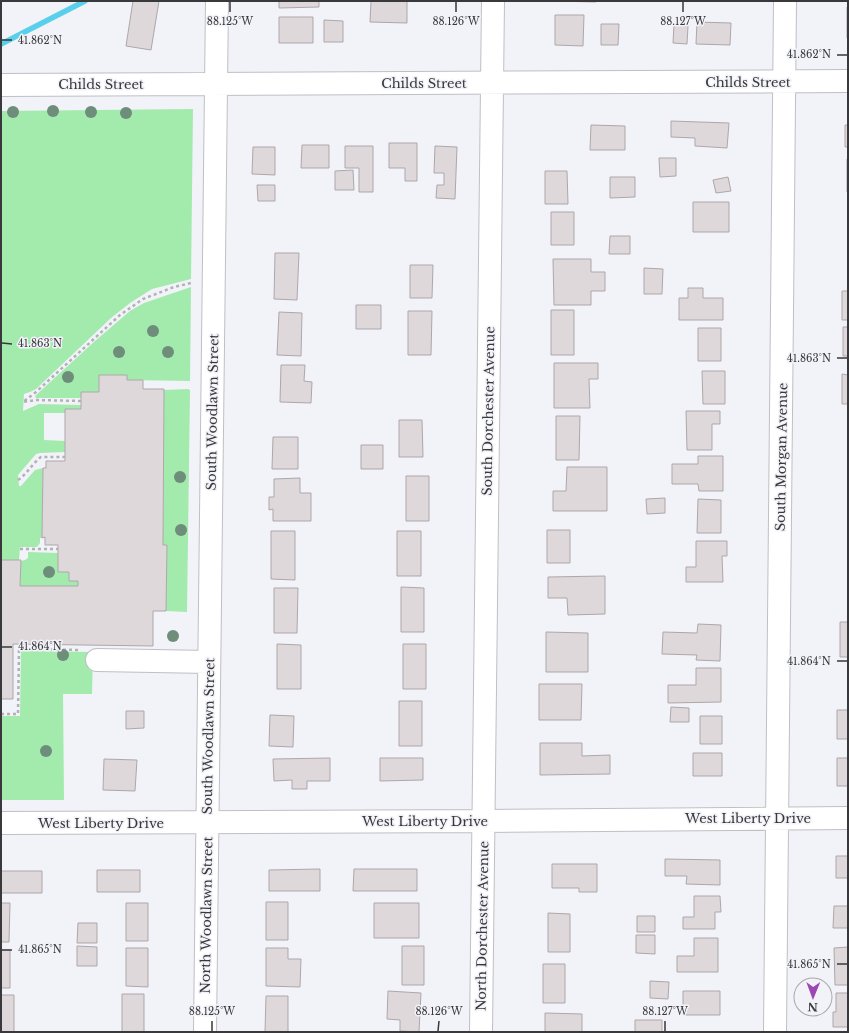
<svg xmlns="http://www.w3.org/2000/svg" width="849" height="1033" font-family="'Libre Baskerville',serif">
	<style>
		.green { fill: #a3eaad }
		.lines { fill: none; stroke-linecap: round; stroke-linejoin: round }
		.stream { stroke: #58d0eb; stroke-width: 5.5 }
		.building { fill: #ded8da; stroke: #aea7aa }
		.minor-casing { stroke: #bfbfc5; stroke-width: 24 }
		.path { stroke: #b1b1b6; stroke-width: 2.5; stroke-dasharray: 3 3; stroke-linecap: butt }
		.minor { stroke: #fff; stroke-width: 22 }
		.tree { fill: #6e8d7b }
		.ticks { fill: none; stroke: #39393b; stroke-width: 1.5 }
		.labels { text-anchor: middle; stroke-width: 3; stroke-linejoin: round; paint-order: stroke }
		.street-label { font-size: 13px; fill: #39393b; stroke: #f2f2f9 }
		.ticks-label { font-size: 10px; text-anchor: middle; fill: #39393b; stroke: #f2f2f9; stroke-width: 3; stroke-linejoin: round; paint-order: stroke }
	</style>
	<rect width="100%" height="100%" fill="#f2f2f9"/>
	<path class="green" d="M193,109l-2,170 -39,10 -22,14 -19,15 -75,71 -6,3 -6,2 -1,17 16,-7 42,1v4h-16v4h-21v27l21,1v11l-25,1 -4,1 -18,21 1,11h2l14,-16 8,-2 -1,70h-2v5l-3,4h-17l-1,13h-18v-449z
		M191,287l-1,94 -63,-1v-5h-28v17l-17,6h-46l-1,-2 60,-55 35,-30 14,-8z
		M188,389l2,1 -3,222 -21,-1 1,-66h-4l1,-155z
		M28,552l30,1v19h11v9h9v5h-58l1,-25 4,-1 3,-2z
		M21,651l72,1 -1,42h-29l1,106h-63v-84h19z"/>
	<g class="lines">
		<path class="stream" d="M1,44l84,-43"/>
	</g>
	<path class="building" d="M133,1h26l-8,49 -25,-4z
		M279,1h40v6l-40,1z
		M371,1h36v22l-37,-1z
		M553,1h43v1z
		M847,7h1v31h-1z
		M555,15h29l-1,31 -28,-1z
		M279,17h34v26h-34z
		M324,20l19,1v21h-19z
		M697,22l34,1 -1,22 -34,-1z
		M601,24h18l-1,21h-17z
		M674,25l14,1 -1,18 -14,-1z
		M671,121l58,2 -2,25 -32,-2v-8l-24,-1z
		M591,125l34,1v24h-35z
		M845,125h3v22h-3z
		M389,143h28v38h-12v-13h-16z
		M302,145h27v23h-28z
		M345,146h28v46h-14v-24h-14z
		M435,146l22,1 -2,52 -19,-1 1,-13h7v-12h-10z
		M253,147h22v28l-23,-1z
		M659,158h17v18l-16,1z
		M847,159h1v33h-1z
		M353,170l1,20h-19v-19z
		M545,171h22l1,33h-23z
		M610,177h25v20l-25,1z
		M728,177l3,14 -15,2 -3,-13z
		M257,185h18v16h-17z
		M693,202h36v30h-36z
		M551,212h23v33h-23z
		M610,236h20v18h-21z
		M275,253h24l-2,47 -23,-1z
		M553,259h38v13h14v19h-14v14h-37z
		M410,265h23l-1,33h-22z
		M644,268l19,1 -1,25h-18z
		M688,288h15v10h20v22h-44v-22h9z
		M842,291h6v29h-6z
		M356,305h25v24h-25z
		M551,310h23v45h-23z
		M408,311h24l-1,44h-23z
		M279,312l23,1 -1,43 -24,-1z
		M843,327h5v29h-5z
		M698,328h23v33h-23z
		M554,363h44v16h-9l1,29h-36z
		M281,365h24l-1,16 8,1 -1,21 -31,-1z
		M702,371h23v33h-22z
		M842,374l6,1v29h-6z
		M99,375h28v5h16v9h21l-1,156h4l-1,66h-13v35l-140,-2v55h-12v-139h20l-1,26h58v-5h-9v-9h-11v-27h-13v-8l-3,1 1,-70h3v-7h19v-52h16v-17h18z
		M686,411h34v13h-8v26h-25z
		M556,416h24l-1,44h-23z
		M399,420h23l1,37h-24z
		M273,437h25v32h-26z
		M361,445h22v24h-22z
		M698,456h25v35h-24l-1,-7h-26v-20h26z
		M567,467h40v44h-54v-20h13z
		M406,476h23v45h-23z
		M300,478v15h11v28h-38v-12l-4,1v-13h5v-18z
		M665,498v15l-18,1 -1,-15z
		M698,499l23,1v33h-24z
		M547,530h23v33h-23z
		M271,531h24v49l-24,-1z
		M397,531h24v45h-24z
		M696,541h31v15h-5l1,26h-37v-15h10z
		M605,576v38l-37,1 -1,-17h-19v-21z
		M401,587l23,1v44h-23z
		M274,588h24l-1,45h-23z
		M840,622h8v35h-8z
		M698,624l23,1 -1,36 -24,-1 1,-5 -35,-1 1,-22 34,1z
		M546,632l42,1v39h-42z
		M277,644l24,1v44h-24z
		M403,644h23v45h-23z
		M696,668h25v34l-53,1v-18h28z
		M539,684h43l-1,36h-42z
		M399,701h23v45h-23z
		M671,707l18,1v14h-19z
		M837,710h11v29h-11z
		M126,711h18v17l-18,1z
		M270,715l24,1 -1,31 -24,-1z
		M700,716h22v28h-22z
		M540,743h42v13l28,-1v19l-70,1z
		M693,753h29v23h-29z
		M330,758v23h-23v8h-15v-9l-18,1 -1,-22z
		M380,758h43v22l-43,1z
		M837,758h11v28h-11z
		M104,759l33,1 -2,31 -32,-1z
		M836,856h12v22h-12z
		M665,859l55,1v25l-34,-1 1,-8h-22z
		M552,864h45v28h-18v-4h-27z
		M320,869v22h-51v-21z
		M354,869h63v22h-64z
		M97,870h43v22h-43z
		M1,871h41v22h-41z
		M694,896h26l1,16h-6v17h-32v-12h11z
		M266,902h22v38h-22z
		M1,903h9l-1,39h-8z
		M126,903h22v38h-22z
		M374,903h45v35h-45z
		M834,906h14v22h-15z
		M548,913l22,1v38h-22z
		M637,916h18v16h-18z
		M78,923h19v20h-20z
		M636,935h19v19l-19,-1z
		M694,938h24v34h-41v-16h17z
		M77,946l20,1v19h-20z
		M402,946h22v39h-22z
		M848,947v38h-13l-1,-37z
		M126,948h22v39l-22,-1z
		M266,948h22v11h13l-1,28 -34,-1z
		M1,950h9v38h-9z
		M543,964h22v39h-22z
		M650,981l19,1 -1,17 -18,-1z
		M388,991l33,2 -2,39 -19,-1v-11l-13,-1z
		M683,991h37v24h-37z
		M836,993h12v34h-15v-15h3z
		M122,994h22v38h-22z
		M1,995h13v37h-13z
		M266,996h22v36h-23z
		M545,1013l37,1v18h-37z
		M635,1020h27v12h-27z"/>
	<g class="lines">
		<defs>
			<path id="minor" d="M1,85l847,-4
				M97,660l112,2
				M1,823l483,-2 364,-3
				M205,1032l12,-1031
				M481,1032l12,-1031
				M775,1032l10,-1031"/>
		</defs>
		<use href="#minor" class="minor-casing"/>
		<path class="path" d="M81,401l-45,-1 -13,2 13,-10 84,-77 23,-16 31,-12 17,-4
			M18,480c9,-6 14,-16 23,-23h24
			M20,549h38
			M1,714h17l1,-65 62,1"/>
		<use href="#minor" class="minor"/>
	</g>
	<g class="tree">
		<circle cx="53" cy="111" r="6"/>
		<circle cx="13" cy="112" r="6"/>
		<circle cx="91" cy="112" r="6"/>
		<circle cx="126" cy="113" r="6"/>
		<circle cx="153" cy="331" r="6"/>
		<circle cx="119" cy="352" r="6"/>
		<circle cx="168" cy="352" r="6"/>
		<circle cx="68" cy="377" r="6"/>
		<circle cx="180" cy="477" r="6"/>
		<circle cx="181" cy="530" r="6"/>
		<circle cx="49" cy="572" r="6"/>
		<circle cx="173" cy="636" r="6"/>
		<circle cx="63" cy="655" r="6"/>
		<circle cx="46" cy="751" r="6"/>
	</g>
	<path class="ticks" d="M230,12v-10M456,12v-10M683,12v-10M2,40h10M837,55h10M2,343l10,1M837,358h10M2,647h10M837,661h10M2,950h10M837,964h10M212,1031v-10M438,1031l1,-10M665,1031v-10"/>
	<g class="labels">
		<g class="street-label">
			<text x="748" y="87">Childs Street</text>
			<text x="424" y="88">Childs Street</text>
			<text x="101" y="89">Childs Street</text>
			<text transform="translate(488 411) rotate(-89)" y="5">South Dorchester Avenue</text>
			<text transform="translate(212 412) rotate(-89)" y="5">South Woodlawn Street</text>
			<text transform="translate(781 457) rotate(-89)" y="5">South Morgan Avenue</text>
			<text transform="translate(208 736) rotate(-89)" y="5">South Woodlawn Street</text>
			<text x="748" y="823">West Liberty Drive</text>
			<text x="425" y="826">West Liberty Drive</text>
			<text x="101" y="828">West Liberty Drive</text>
			<text transform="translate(206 915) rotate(-89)" y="5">North Woodlawn Street</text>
			<text transform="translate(482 926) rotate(-89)" y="5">North Dorchester Avenue</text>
		</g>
	</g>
	<g class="ticks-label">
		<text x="230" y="25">88.125°W</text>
		<text x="456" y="25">88.126°W</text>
		<text x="683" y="25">88.127°W</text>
		<text x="40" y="44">41.862°N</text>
		<text x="809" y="58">41.862°N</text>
		<text x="40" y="347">41.863°N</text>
		<text x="809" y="362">41.863°N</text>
		<text x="40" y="650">41.864°N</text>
		<text x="809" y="665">41.864°N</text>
		<text x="40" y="953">41.865°N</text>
		<text x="809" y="968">41.865°N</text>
		<text x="212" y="1015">88.125°W</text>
		<text x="439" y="1015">88.126°W</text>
		<text x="665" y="1015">88.127°W</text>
	</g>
	<rect width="849" height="1033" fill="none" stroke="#39393b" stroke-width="4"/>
	<g transform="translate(813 997) rotate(181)"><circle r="19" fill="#f2f2f9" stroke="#a8a8ad"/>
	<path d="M0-3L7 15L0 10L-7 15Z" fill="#9d47b4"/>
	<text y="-6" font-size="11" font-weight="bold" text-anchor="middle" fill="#39393b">N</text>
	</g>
</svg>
